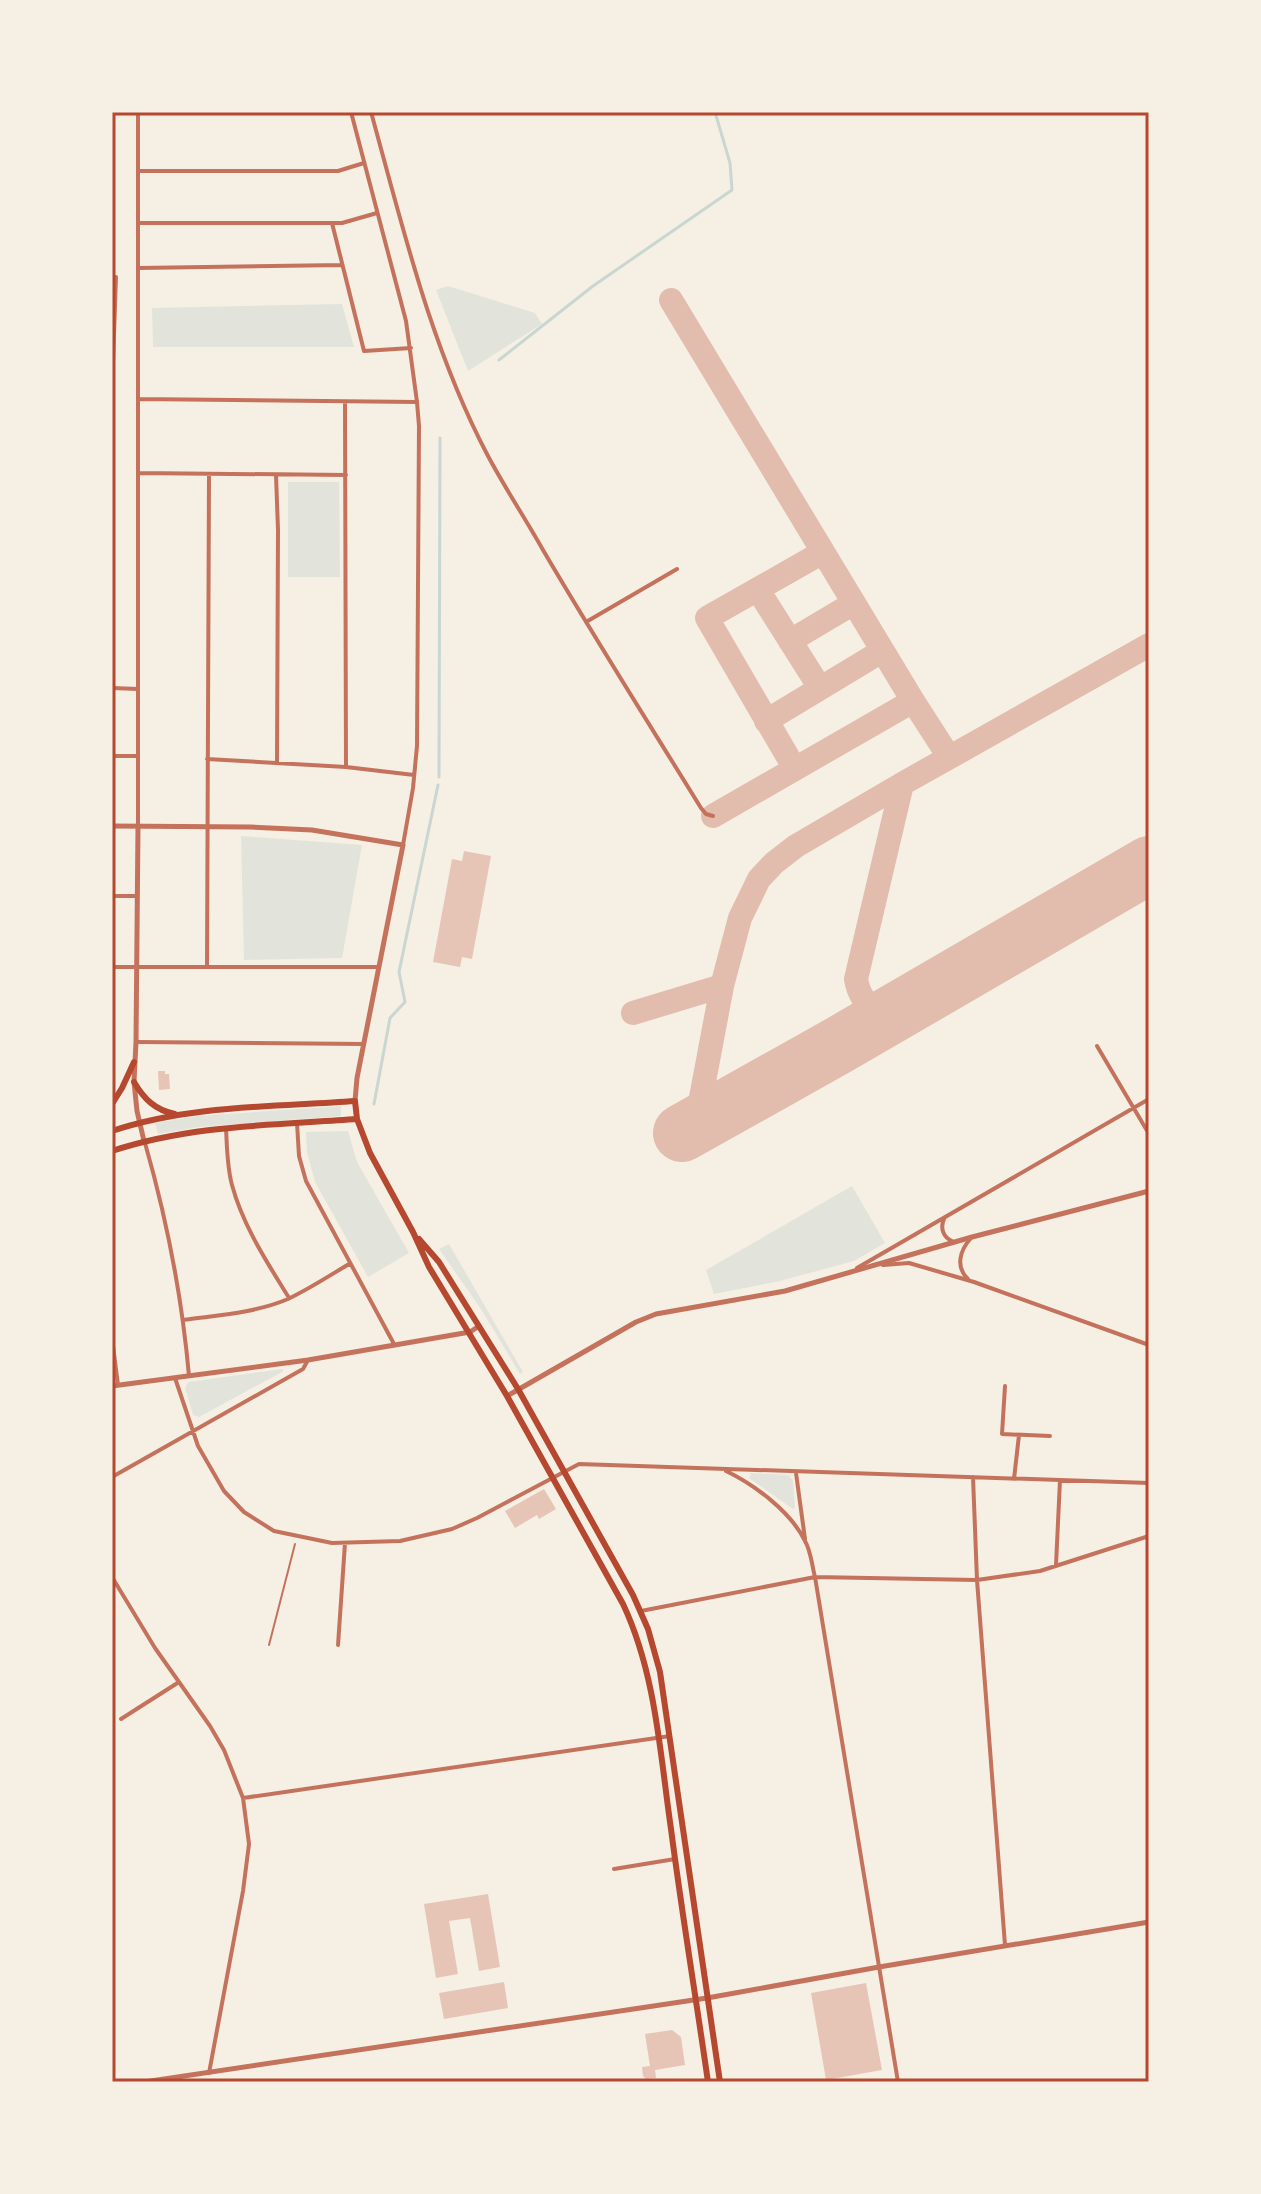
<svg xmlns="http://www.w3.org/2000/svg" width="1261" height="2194" font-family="Jost,sans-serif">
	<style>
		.green { fill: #e2e4dc }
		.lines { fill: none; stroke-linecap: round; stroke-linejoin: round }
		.stream { stroke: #c9d6d2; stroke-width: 3 }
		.taxiway { stroke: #e2bdae; stroke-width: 24 }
		.runway { stroke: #e2bdae; stroke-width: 58 }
		.building { fill: #e6c5b7 }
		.service { stroke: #c5725c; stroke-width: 2 }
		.minor { stroke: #c5725c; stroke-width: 4 }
		.tertiary { stroke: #c5725c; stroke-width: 5 }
		.secondary { stroke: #b5482f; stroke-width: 6 }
		.neatline { fill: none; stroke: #b5482f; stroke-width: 3 }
	</style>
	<rect width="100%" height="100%" fill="#f6efe4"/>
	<path class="green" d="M448,286l87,27 7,11 -74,47 -32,-81z
		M342,304l12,43h-201l-1,-39z
		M288,482h51l1,95h-52z
		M241,836l121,9 -20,113 -98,2z
		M341,1106v10l-142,11 -41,7 -3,-11 42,-7z
		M348,1131l9,31 52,91 -41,24 -53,-95 -8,-30 -1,-20z
		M852,1186l33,57 -31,18 -74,20 -66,13 -8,-24z
		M449,1244l74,128 -3,2 -39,-65 -42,-60z
		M282,1369l1,1 -1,2 -83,45 -6,-2 -8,-27 3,-6z
		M751,1473l38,2 4,6 2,27 -2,1 -44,-31z"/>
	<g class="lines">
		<path class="stream" d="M499,360l94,-74 139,-96 -2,-27 -15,-51
			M439,777l1,-339
			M374,1104l16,-86 15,-16 -6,-30 39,-187"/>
		<path class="taxiway" d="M671,300l242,401 36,56
			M758,590l62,98
			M790,641l64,-38
			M766,721l116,-70
			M795,769l-88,-151 116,-66
			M713,816l200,-115
			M896,1012c-24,0 -36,-10 -40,-33l46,-195
			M633,1013l89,-27
			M696,1124l26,-138 18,-68 19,-39 15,-16 22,-17 106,-62 247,-139"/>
		<path class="runway" d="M682,1133l157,-88 310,-180"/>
	</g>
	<path class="building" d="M464,851l27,5 -19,103 -10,-2 -2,10 -27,-5 19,-103 10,2z
		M158,1071h7v3h4l1,15 -11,1z
		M544,1489l12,20 -17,10 -2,-4 -22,13 -10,-17z
		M488,1894l12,73 -21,4 -9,-53 -21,3 9,53 -22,4 -12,-74z
		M504,1982l4,26 -64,11 -5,-26z
		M866,1983l16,87 -56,10 -15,-87z
		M672,2030l9,7 4,28 -30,5 1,8 -10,1 -3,-3 -1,-9 8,-1 -5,-32z"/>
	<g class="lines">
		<path class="service" d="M269,1645l26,-101"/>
		<path class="minor" d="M351,112l55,209 11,81 2,24 -2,320 -4,42 -10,57
			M371,112c32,116 60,236 117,344 17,32 37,62 55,94 51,87 105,172 158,258l5,6 7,2
			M138,171h200l26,-8
			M138,223h204l35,-10
			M332,223l32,128 47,-3
			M138,268l204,-3
			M112,391l4,-114
			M138,399l279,3
			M345,402l1,365
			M138,473l208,2
			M276,475l2,55 -1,232
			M586,622l91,-53
			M112,688l26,1
			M112,756h25
			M207,759l139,8 68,8
			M138,826v-714
			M112,896h25
			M112,967h267
			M207,967l2,-493
			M136,1042l228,2
			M1097,1046l52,88
			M297,1123l2,33 7,25 88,163
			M226,1128c1,19 1,39 6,57 11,41 35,77 57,113
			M145,1143c22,77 37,154 44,233
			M944,1219c-4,9 -1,18 8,22
			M883,1265l26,-2 65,19 175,63
			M857,1268l292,-169
			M968,1279c-13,-12 -8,-29 3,-41
			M183,1320c35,-5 72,-7 105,-21 21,-10 41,-23 61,-35
			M112,1338l6,47
			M175,1378l23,68 26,45 20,21 30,19 58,12 68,-2 52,-12 25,-11 102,-54 570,19
			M1005,1386l-3,48 48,2
			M726,1471c29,14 65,41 79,70 6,10 7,25 10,36l83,505
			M796,1473l9,66
			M112,1477l191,-108 5,-9
			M973,1477l4,103 28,365
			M1014,1479l5,-44
			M1056,1565l4,-85
			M112,1577l43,71 55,78 14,24 19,48 6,46 -6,47 -34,182
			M641,1611l174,-34 162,3 63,-9 109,-35
			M338,1645l7,-102
			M121,1719l58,-37
			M243,1798l427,-62
			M614,1869l61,-10"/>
		<path class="tertiary" d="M112,826l138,1 62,3 91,15 -46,233 -2,23
			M138,826l-2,216 -2,40 3,29 7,30
			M112,1386l196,-26 162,-28 9,-6
			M507,1396l129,-74 20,-8 129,-23 187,-54 177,-46
			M144,2082l563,-84 172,-31 270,-45"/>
		<path class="secondary" d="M134,1082c10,17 21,28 41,32
			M112,1104l10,-16 12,-26
			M112,1131c78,-26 162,-24 243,-30l2,18 13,34 43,79 16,35 78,129 116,208c33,70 37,150 48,225 11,85 25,169 37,253
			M112,1151c79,-26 163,-26 245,-32
			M419,1239l20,23 79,127 115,206 15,34 12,43 60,410"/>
	</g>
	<rect width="1261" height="2194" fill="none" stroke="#f6efe4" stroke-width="228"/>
	<rect x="114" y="114" width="1033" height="1966" class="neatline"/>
</svg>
